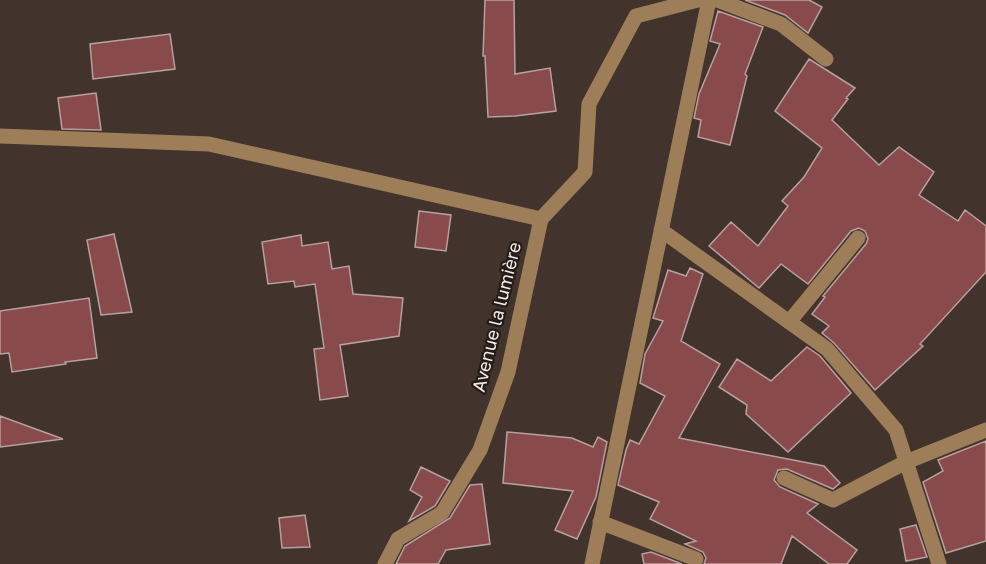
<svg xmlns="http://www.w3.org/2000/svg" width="986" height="564" font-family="'Golos Text',sans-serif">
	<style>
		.building { fill: #894a4b; stroke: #b6a1a0; stroke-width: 1.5 }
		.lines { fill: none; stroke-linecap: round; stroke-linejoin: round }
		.minor { stroke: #9e7e58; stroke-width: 15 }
		.labels { text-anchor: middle; stroke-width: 4.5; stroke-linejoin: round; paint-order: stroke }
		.street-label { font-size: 18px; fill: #f6ebe7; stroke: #231c19 }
	</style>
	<rect width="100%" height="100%" fill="#42332c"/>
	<path class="building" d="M485,0h29l1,74 35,-6 6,43 -41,5 -27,1 -3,-61h-2z
		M745,0h64l13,7 -14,26 -23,-18z
		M718,11l45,16 -18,47 2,2 -17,69 -32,-8 3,-17 -7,-2 5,-24 21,-50 -10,-3z
		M170,34l5,35 -82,10 -3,-35z
		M809,59l46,29 -9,10 2,1 -16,21 47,45 20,-18 35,25 -15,23 39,26 7,-11 21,16v46l-66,72 3,2 -48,44 -41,-47 -12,-10 7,-7 -17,-12 13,-17 -2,-1 43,-52 2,-5 -3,-8 -6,-3 -8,3 -43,53 -27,-20 -22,24 -50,-42 22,-24 27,24 30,-40 -6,-5 22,-24 18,-29 -47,-37z
		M96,93l5,37 -39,-1 -4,-31z
		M419,211l32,4 -5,36 -31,-4z
		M114,234l18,78 -31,3 -14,-75z
		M301,235l1,11 26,-4 4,27 17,-3 4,28 50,4 -4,38 -59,9 8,51 -28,4 -6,-51 10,-1 -9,-64 -20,3 -1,-6 -26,3 -6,-42z
		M690,268l13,6 -22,67 39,23 -41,74 145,28 16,17 -7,6 -46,-20 -9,1 -4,10 6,7 38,17 -11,9 50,37 -10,14h-18l-37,-28 -11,28h-77l2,-6 -3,-6 -18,-8 11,-3 -46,-22 9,-17 -41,-17 8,-35 4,-10 9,4 26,-48 -25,-13 5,-29 18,-33 -10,-3 15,-48 18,6z
		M89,298l8,60 -32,4 1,2 -54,8 -3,-19 -9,1v-43z
		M807,347l13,9 31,37 -63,59 -42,-38 1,-9 -28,-18 18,-28 34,22z
		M0,416l63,23 -63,8z
		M507,432l65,6 21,9 5,-10 9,5 -11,55 -19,42 -22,-9 18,-39 -70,-8z
		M986,441v100l-40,12 -23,-71 20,-11 -5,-11z
		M421,467l29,14 -15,25 -26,15 13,-24 -12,-7z
		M482,484l8,60 -44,6 -8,14h-42l9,-18 45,-28 20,-33z
		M305,515l5,32 -28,1 -3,-30z
		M916,525l11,32 -21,4 -6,-32z
		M651,552l31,12h-38l-2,-10z"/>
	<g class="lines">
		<path class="minor" d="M717,0l64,24 45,35
			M0,136l209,8 332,75
			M541,219l44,-47 4,-68 47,-88 62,-16
			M661,230l166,119 69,81 43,134
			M789,322l69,-84
			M784,478l49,22 73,-38 80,-32
			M600,522l96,37
			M385,564l13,-25 44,-26 38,-63 28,-78 33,-153
			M592,564l117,-564"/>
	</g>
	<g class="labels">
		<g class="street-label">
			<text transform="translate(497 317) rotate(-76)" y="6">Avenue la lumière</text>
		</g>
	</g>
</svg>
